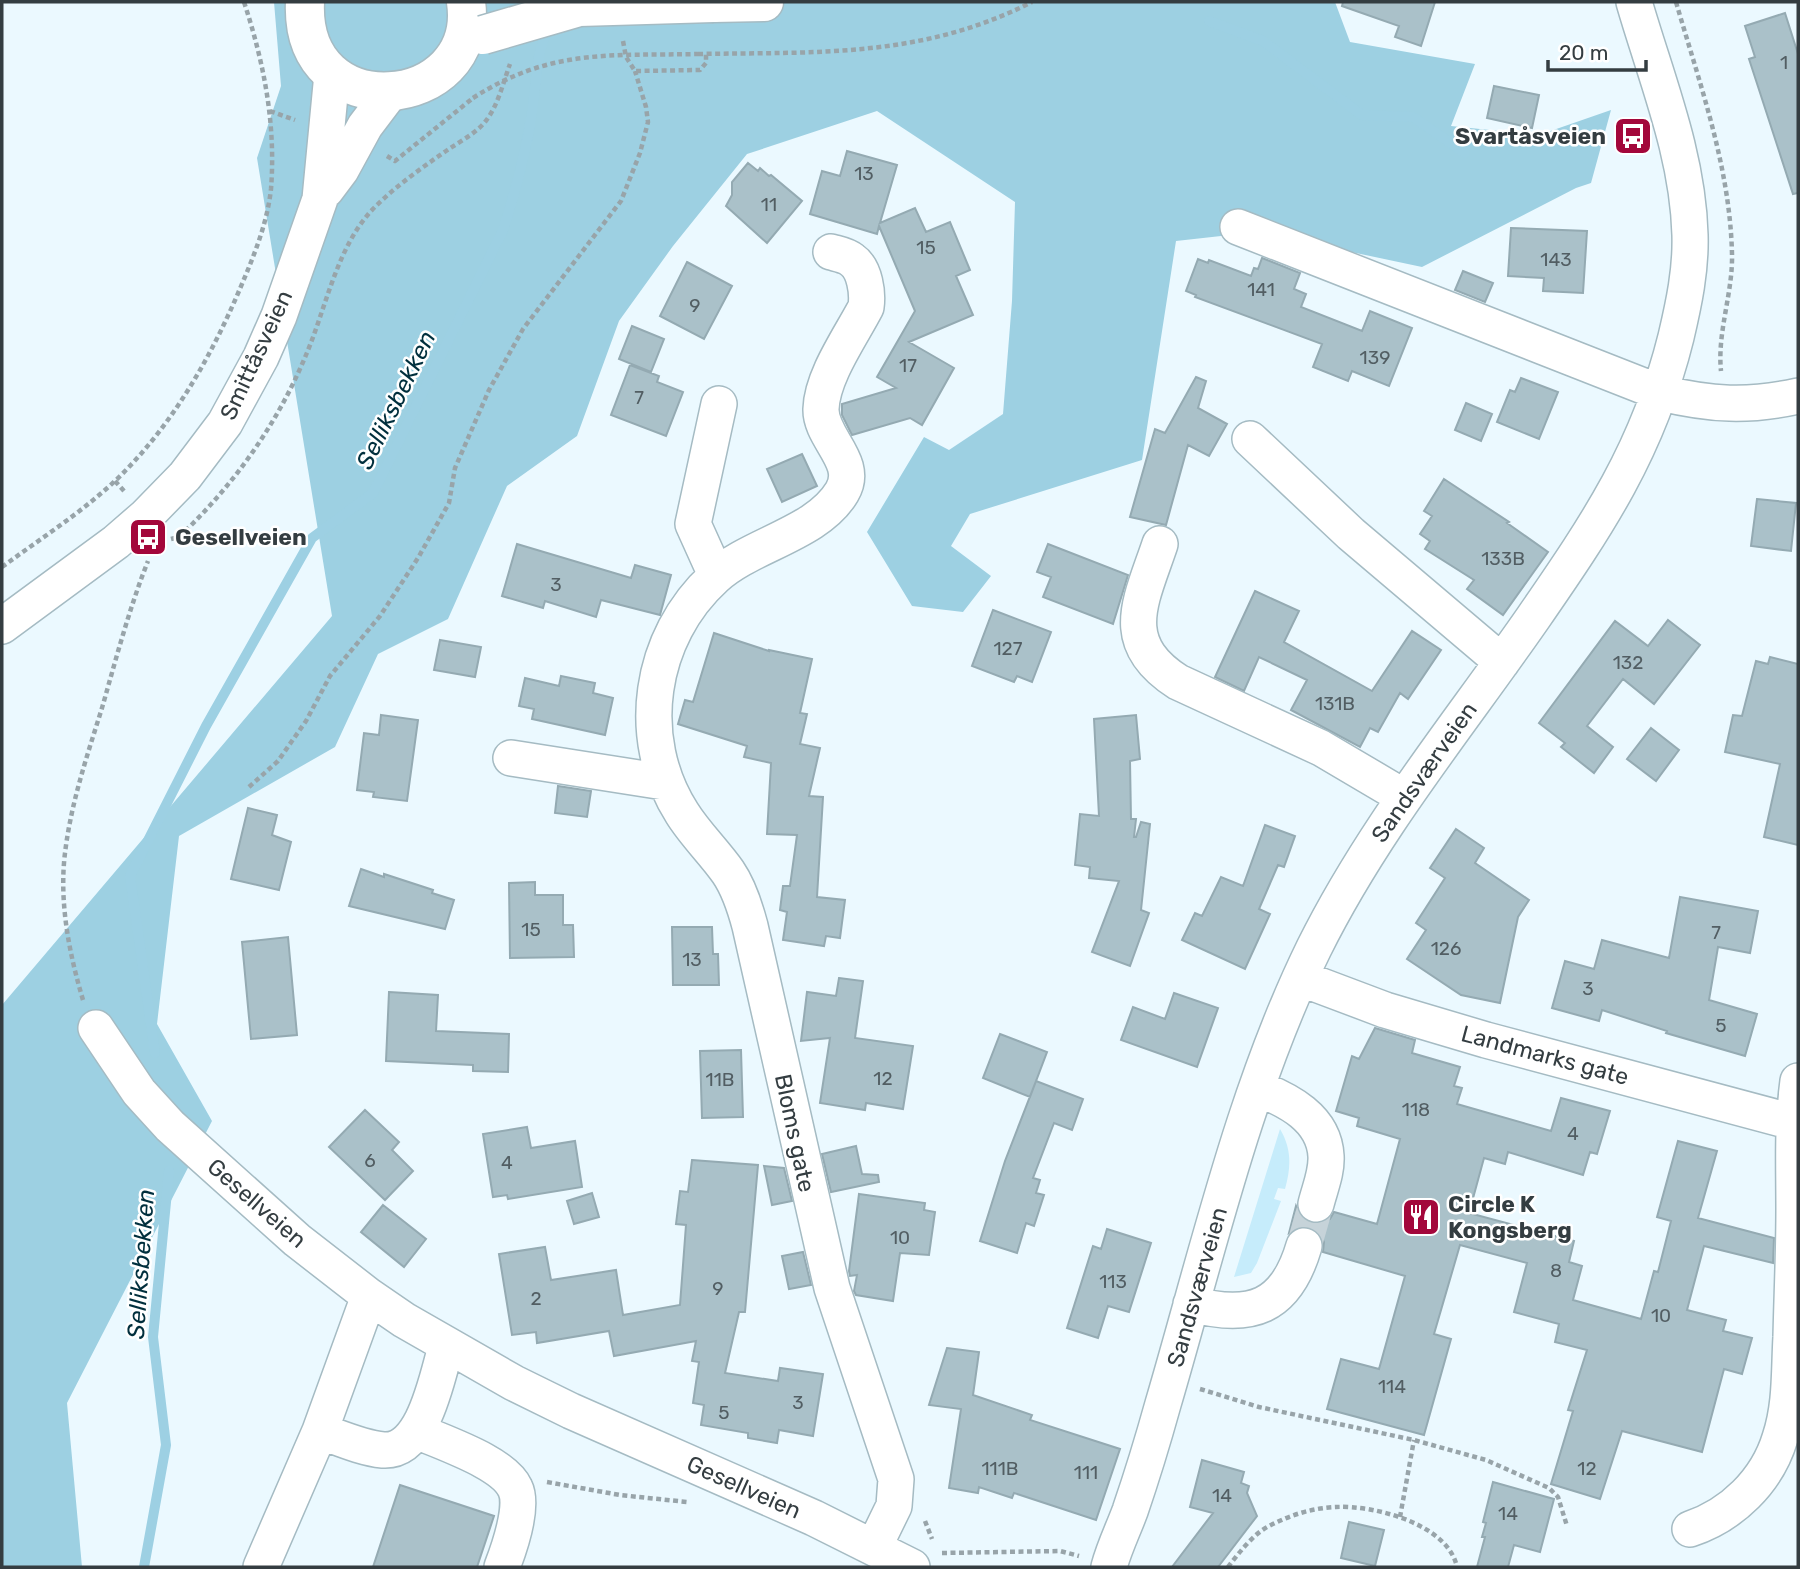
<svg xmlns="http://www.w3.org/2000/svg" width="1800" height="1569" font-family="Rubik,sans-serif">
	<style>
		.green { fill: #c6ecfb }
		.forest { fill: #9dd0e2 }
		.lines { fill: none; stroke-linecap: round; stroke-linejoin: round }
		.stream { stroke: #9dd0e3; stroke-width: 10 }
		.building { fill: #aac1c9; stroke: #94aab2; stroke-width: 2 }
		.minor-tunnel { stroke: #c6d3d9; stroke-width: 35; stroke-dasharray: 35 18; stroke-linecap: butt }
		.minor-casing { stroke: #a5bbc3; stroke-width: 38 }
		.major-casing { stroke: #a5bbc3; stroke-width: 41 }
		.path { stroke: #98a4a9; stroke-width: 4.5; stroke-dasharray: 5 3.5; stroke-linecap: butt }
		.minor { stroke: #fff; stroke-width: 35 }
		.major { stroke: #fff; stroke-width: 38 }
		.major-bridge-casing { stroke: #a5bbc3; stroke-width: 41; stroke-linecap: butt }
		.path-bridge { stroke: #98a4a9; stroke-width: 4.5; stroke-dasharray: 5 3.5; stroke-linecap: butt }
		.major-bridge { stroke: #fff; stroke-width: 38 }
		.labels { text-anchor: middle; stroke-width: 5; stroke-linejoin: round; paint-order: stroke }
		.number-label { font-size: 19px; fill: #525e63 }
		.poi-label { font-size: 23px; font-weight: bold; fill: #343d41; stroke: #fff; text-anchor: start }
		.street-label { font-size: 23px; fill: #343d41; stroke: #fff }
		.water-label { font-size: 24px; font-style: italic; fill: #002f3d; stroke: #fff }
	</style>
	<rect width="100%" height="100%" fill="#ebf9ff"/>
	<path class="green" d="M1280,1129c12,20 11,39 5,60l-7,-1 -4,11 7,2 -24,62 -6,10 -17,4z"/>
	<path class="forest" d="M274,2h1061l15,40 125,22 -24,62 88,9 72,-25 -20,73 -15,5 -154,79 -165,-35 -81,9 -34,219 -172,54 -19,32 40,30 -28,36 -51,-6 -45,-74 57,-95 25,13 54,-36 9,-113 3,-99 -138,-91 -130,43 -74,92 -54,75 -42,115 -70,50 -59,133 -70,35 -43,93 -156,89 -22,188 55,97 -145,282 15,164h-80v-562l330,-389 -75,-458 24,-72z"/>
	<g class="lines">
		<path class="stream" d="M1209,21l54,20 99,74 51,2 52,36
			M155,1053l-25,-177 76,-150 106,-188 61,-45 130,-263c12,-37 22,-74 28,-112 6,-31 3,-62 18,-91
			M144,1567l22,-122 -13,-108 16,-166"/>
	</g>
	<path class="building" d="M1343,2h92l-14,44 -26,-9 4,-11 -57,-20z
		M1785,13l13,41v139l-5,1 -44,-135 6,-2 -10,-31z
		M1494,86l45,9 -7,33 -45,-10z
		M847,151l50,14 -17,58 35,-15 11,24 24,-10 20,48 -14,6 17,39 -64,27 45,26 -32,57 -12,-7 -58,17 -10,-20v-11l54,-16 -19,-11 38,-66 -36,-85 -2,8 -67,-20 12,-43 18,5z
		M748,163l10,8 2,-3 9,8 2,-1 31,26 -35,42 -41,-37 6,-11v-13z
		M1511,228l76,3 -4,62 -40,-2 1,-13 -36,-2z
		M1262,258l38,15 -6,16 12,5 -5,13 61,24 8,-20 42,17 -23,58 -37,-15 -4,10 -35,-14 9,-23 -127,-47 1,-2 -10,-4 12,-32 10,4 1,-3 42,16 3,-8 4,1z
		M687,262l45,24 -28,53 -44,-23z
		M1463,271l30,12 -8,19 -30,-12z
		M632,326l32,13 -13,33 -32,-13z
		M630,365l29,11 -2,6 26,10 -17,44 -55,-21z
		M1196,377l10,4 -8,27 29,16 -18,32 -21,-11 -22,80 -36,-8 25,-88 10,4z
		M1521,378l37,14 -19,47 -42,-17 13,-32 5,2z
		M1466,403l26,11 -11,27 -26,-11z
		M802,454l15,32 -35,16 -15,-33z
		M1444,479l65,43 -2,1 41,29 -45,63 -36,-26 7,-9 -49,-31 5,-8 -10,-7 12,-18 -8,-5z
		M1757,499l39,4 -5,48 -40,-5z
		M517,544l114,34 4,-13 36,10 -11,40 -59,-15 -5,17 -51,-16 -2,7 -41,-12z
		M1048,544l80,31 -15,49 -70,-27 8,-20 -14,-5z
		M1255,591l44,20 -15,31 88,49 40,-60 29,19 -33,49 -8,-6 -22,39 -8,-4 -10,19 -69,-37 16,-30 -48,-23 -15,34 -29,-14z
		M993,610l58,22 -19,50 -15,-6 -3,6 -42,-16z
		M1668,620l32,25 -46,59 -31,-25 -36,47 26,21 -19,26 -33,-26 4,-4 -26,-20 76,-102 33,25z
		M714,633l55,18v-1l43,9 -12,54 7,1 -7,30 20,4 -11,48 14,1 -6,100 28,3 -5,38 -14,-2 -2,10 -41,-6 4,-28 -7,-2 3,-24h7l7,-51 -30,-1 4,-71 -27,-6 3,-11 -69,-22 7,-24 8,2z
		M440,640l41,7 -6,30 -41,-7z
		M1770,657l28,7v181l-34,-8 16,-73 -55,-12 8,-37 9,1 14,-55 12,3z
		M561,676l34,7 -2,10 20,5 -8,37 -73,-16 2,-10 -15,-3 6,-28 34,8z
		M381,715l37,5 -11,81 -34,-4 1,-5 -17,-2 7,-57 15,2z
		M1136,715l4,44 -10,2 1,58h5l-2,18h2l5,-15 9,2 -9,86 8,3 -19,53 -38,-14 27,-71 -30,-3 1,-11 -15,-2 5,-51 19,2 -5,-97z
		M1651,728l28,22 -23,31 -29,-22z
		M558,786l33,5 -4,26 -32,-4z
		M248,808l29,7 -5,20 19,7 -12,48 -48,-11z
		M1265,825l30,11 -11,31 -6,-2 -19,44 11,5 -25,55 -63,-29 13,-27 7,3 19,-39 22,9z
		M1456,829l28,19 -9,15 54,37 -11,17 -18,86 -39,-8 -54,-36 19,-29 -10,-7 29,-45 -15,-10z
		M361,869l23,8v-3l49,16 -1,3 22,7 -9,29 -96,-23z
		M535,882v13h28v30h10l1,32 -64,1 -1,-75z
		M1680,897l78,14 -8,42 -32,-6 -9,53 48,14 -12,42 -79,-23 1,-2 -65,-21 -3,11 -47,-13 13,-47 29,8 8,-29 67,18z
		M672,927h40l1,27h5l1,31h-46z
		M288,937l9,98 -46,4 -9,-97z
		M839,978l24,3 -8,57 58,8 -10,63 -37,-6 -1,7 -45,-7 10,-65 -29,3 6,-49 29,4z
		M389,992l49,3 -2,36 73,3 -1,38 -35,-1v-6l-87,-4z
		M1174,993l44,15 -21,59 -76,-27 12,-33 32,12z
		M1375,1028l40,12 -3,13 48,14 -6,19 8,2 -5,16 94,27 10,-33 49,13 -13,43 -7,-2 -7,23 -75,-23 -3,12 -21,-6 -15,55 105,28 -5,21 13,4 -9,34 68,19 13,-48 4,1 13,-51 -14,-4 21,-76 39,10 -19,67 76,20 -1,25 -69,-17 -17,64 39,10 -3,11 29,7 -10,36 -18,-5 -22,83 -80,-21 -22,68 -49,-15 22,-73 -5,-1 19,-60 -32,-8 4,-18 -45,-12 13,-49 -67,-18 -26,89 17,5 -27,96 -97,-26 14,-50 38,10 26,-93 -82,-24 1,-10 -4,-8 -9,-7 -11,-1 -11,7 7,-27 5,12 10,6 11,-1 8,-4 4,-7 43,12 23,-85 -43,-13 2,-8 -23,-7 16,-55 7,3z
		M1000,1034l47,18 -17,45 -47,-19z
		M741,1050l2,67 -41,1 -2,-67z
		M1036,1081l47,18 -11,31 -18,-7 -21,55 7,2 -4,13 8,2 -10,31 -8,-3 -9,30 -37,-12 25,-80z
		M365,1110l34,32 -7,8 21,21 -28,29 -56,-53z
		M527,1127l4,21 44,-7 7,46 -74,12 -1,-4 -14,2 -10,-63z
		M856,1146l6,28 16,1 1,7 -48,10 -9,-38z
		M692,1160l66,5 -13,147h-6l-14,61 53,8 2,-13 43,6 -10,62 -34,-6 -2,13 -29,-5v-5l-47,-8 3,-20 -11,-2 6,-41 -7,-1 4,-20 -82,15 -5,-25 -72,12 -1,-11 -24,3 -13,-81 46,-7 6,33 65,-10 7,45 57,-10 6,-80 -10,-1 4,-33 8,1z
		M764,1166l20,2 8,33 -20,4z
		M592,1193l7,24 -25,7 -7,-23z
		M859,1194l66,9 -1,7 11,2 -6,43 -29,-2 -7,48 -37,-6 -2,-4 3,-16 -7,1 -1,-5z
		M383,1205l43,34 -22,28 -43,-35z
		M1107,1229l44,14 -22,69 -21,-6 -10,32 -31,-10 26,-82 8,3z
		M803,1252l8,33 -22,4 -7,-33z
		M947,1348l32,4 -6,43 59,20 -2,5 90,29 -24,71 -82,-27 -2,5 -33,-11 -1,6 -29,-5 12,-79 -32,-4z
		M1202,1460l42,12 -3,11 8,3 -2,7 10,23 -39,51h-46l41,-54 -23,-6z
		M1493,1482l61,17 -14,53 -26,-7 -6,22h-31l8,-30h-3l4,-14 -3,-1z
		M400,1485l94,31 -17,51h-104z
		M1349,1522l35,8 -9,36 -34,-8z"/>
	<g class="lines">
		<path class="minor-tunnel" d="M1304,1246l12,-42"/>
		<defs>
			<path id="minor" d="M326,190l15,-20 24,-44 25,-33
				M1238,227l423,166c50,12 87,14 137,3
				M831,252c7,2 15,3 21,8 13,9 16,33 14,47 -15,29 -44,69 -45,102 -1,29 39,53 21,83 -25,42 -91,52 -127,85 -66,60 -81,161 -33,236 13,21 32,39 46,59 11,16 17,35 22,54l82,362 64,191 -2,27 -20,41
				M1250,439l101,95 151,128
				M1160,544c-19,57 -44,98 18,138l143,66 83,49
				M716,575l-23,-51 26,-120
				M2,626l114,-84 30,-26 39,-40 40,-53 36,-66 18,-41 41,-117 12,-125
				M511,758l153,24
				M1300,978l85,32 101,30 307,82
				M96,1028l43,64 31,34 127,114 72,56 35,24 110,63 57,28 243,107 98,49
				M1257,1088c31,12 67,30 69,68 1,16 -6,32 -10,48
				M1191,1304c60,16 95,4 113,-58
				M320,1431c20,7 42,17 63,19 41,3 54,-73 63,-103
				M417,1431c26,12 86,31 98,57 9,18 -6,61 -13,79
				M1690,1529c42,-14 77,-48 90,-91 11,-33 9,-67 11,-101 1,-43 3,-85 3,-128 0,-45 -2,-83 4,-128
				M261,1567l59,-136 49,-135
				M1109,1567c5,-19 14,-37 21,-56 12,-35 23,-71 33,-107 45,-153 81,-313 151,-456 59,-119 144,-222 219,-330 65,-94 115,-168 143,-281 8,-34 15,-67 14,-102 -2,-81 -34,-157 -56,-233"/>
			<path id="major" d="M305,2c-6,128 177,110 161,0
				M713,3l51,-1"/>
		</defs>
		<use href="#minor" class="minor-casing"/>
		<use href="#major" class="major-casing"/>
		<path class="path" d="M1676,2c24,83 54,165 56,252 1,39 -15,78 -11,117
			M623,41l3,16 9,14 65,-1 6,-7v-9
			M698,54c120,-2 224,4 334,-52
			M270,111l25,9
			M387,156l8,5 78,-63
			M115,481l9,10
			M171,539l8,-2c54,-51 98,-112 127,-182 20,-47 30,-105 65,-144 22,-23 49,-42 75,-60 13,-9 29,-17 39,-29 13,-16 18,-39 25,-58
			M2,567c38,-28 79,-54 114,-87 55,-53 93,-119 123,-189 14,-33 28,-66 32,-102 5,-65 -7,-126 -27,-187
			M249,787l29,-26 28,-40 24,-45 50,-60 38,-58 31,-55 6,-35 34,-78 34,-61 98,-128 19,-48 8,-31 -2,-15 -11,-36
			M83,1000c-14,-47 -24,-98 -18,-147 6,-50 22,-97 37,-145 14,-49 27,-99 46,-147
			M1200,1389l59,18 155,33 72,20 63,28 9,9 9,29
			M547,1482l73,13 67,7
			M1400,1517l14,-77
			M925,1521l7,18
			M942,1553l118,-2 19,5
			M1228,1567c11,-14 25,-33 41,-41 21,-11 43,-18 67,-19 38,-2 112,17 121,60"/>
		<use href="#minor" class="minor"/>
		<use href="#major" class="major"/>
		<defs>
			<path id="major-bridge" d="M483,35l96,-28 134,-4"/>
		</defs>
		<use href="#major-bridge" class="major-bridge-casing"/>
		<path class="path-bridge" d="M473,98c78,-50 138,-42 225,-44"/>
		<use href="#major-bridge" class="major-bridge"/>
	</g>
	<defs>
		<symbol id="bus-square" viewBox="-11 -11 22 22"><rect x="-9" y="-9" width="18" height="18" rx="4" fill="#a3073b" stroke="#fff"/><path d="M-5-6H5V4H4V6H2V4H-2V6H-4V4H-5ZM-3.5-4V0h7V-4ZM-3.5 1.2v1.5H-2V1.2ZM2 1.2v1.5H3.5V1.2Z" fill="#fff"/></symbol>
		<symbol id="restaurant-square" viewBox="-11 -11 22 22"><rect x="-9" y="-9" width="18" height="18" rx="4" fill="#a3073b" stroke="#fff"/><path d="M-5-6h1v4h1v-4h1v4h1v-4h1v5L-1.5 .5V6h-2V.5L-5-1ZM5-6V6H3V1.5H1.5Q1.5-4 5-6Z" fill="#fff"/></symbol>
	</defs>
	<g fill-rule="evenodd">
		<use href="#bus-square" x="1611" y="114" width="44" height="44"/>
		<use href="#bus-square" x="126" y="515" width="44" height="44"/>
		<use href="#restaurant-square" x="1399" y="1195" width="44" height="44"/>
	</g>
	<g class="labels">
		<g class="number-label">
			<text x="1784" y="69">1</text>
			<text x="864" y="180">13</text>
			<text x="769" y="211">11</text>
			<text x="926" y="254">15</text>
			<text x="1556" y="266">143</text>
			<text x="1261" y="296">141</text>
			<text x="695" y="312">9</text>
			<text x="1375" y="364">139</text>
			<text x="908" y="372">17</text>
			<text x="639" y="404">7</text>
			<text x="1503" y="565">133B</text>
			<text x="556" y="591">3</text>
			<text x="1008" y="655">127</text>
			<text x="1628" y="669">132</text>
			<text x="1335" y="710">131B</text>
			<text x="531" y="936">15</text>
			<text x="1716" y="939">7</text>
			<text x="1446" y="955">126</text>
			<text x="692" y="966">13</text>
			<text x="1588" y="995">3</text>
			<text x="1721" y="1032">5</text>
			<text x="883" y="1085">12</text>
			<text x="720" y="1086">11B</text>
			<text x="1416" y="1116">118</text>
			<text x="1573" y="1140">4</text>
			<text x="370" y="1167">6</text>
			<text x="507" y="1169">4</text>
			<text x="900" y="1244">10</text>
			<text x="1556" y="1277">8</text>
			<text x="1113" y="1288">113</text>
			<text x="718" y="1295">9</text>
			<text x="536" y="1305">2</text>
			<text x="1661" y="1322">10</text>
			<text x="1392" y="1393">114</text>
			<text x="798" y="1409">3</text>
			<text x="724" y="1419">5</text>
			<text x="1000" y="1475">111B</text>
			<text x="1587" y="1475">12</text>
			<text x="1086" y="1479">111</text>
			<text x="1222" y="1502">14</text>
			<text x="1508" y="1520">14</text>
		</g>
		<g class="poi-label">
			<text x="1606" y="144" text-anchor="end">Svartåsveien</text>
			<text x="175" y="545">Gesellveien</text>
			<text x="1448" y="1212">Circle K<tspan x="1448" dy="26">Kongsberg</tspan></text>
		</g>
		<g class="street-label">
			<text transform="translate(256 355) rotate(-65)" y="8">Smittåsveien</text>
			<text transform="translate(1424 772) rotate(-55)" y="8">Sandsværveien</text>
			<text transform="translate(1545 1055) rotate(15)" y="8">Landmarks gate</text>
			<text transform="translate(795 1133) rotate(78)" y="8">Bloms gate</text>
			<text transform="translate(257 1203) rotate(41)" y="8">Gesellveien</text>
			<text transform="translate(1197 1287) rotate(-74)" y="8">Sandsværveien</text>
			<text transform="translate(744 1487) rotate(24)" y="8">Gesellveien</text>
		</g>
		<g class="water-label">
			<text transform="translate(396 400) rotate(-64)" y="8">Selliksbekken</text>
			<text transform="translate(141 1264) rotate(-86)" y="8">Selliksbekken</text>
		</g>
	</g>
	<rect width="1800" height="1569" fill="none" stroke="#343d41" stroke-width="7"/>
	<path d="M1548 60v10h98v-10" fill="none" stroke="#343d41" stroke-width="3.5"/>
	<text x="1559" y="60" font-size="21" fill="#343d41" stroke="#ffffff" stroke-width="5" paint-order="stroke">20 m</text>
</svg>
